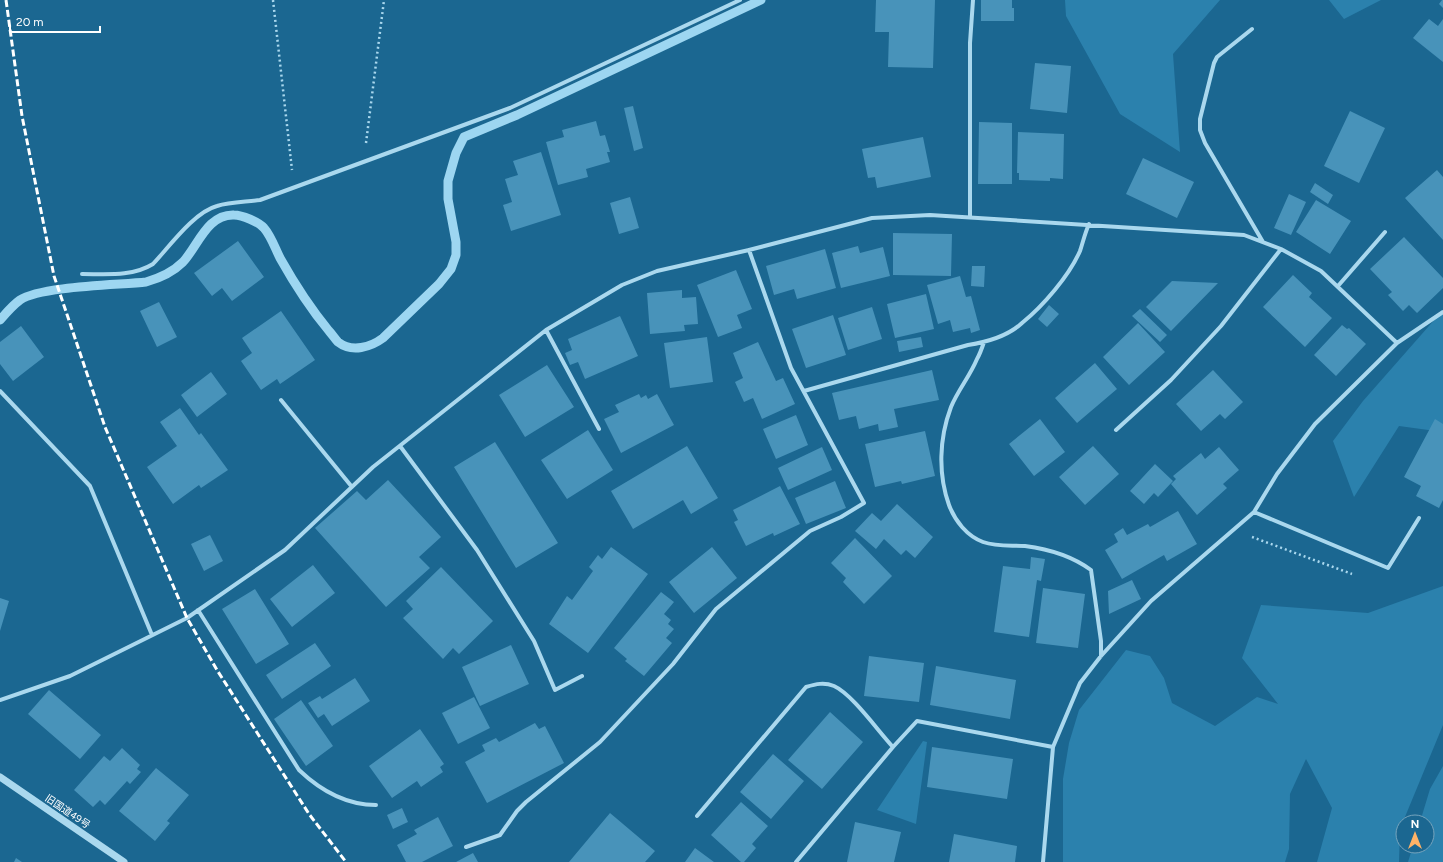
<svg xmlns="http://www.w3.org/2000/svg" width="1443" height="862" font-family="Figtree,'Noto Sans JP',sans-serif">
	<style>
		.green { fill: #2b81ad }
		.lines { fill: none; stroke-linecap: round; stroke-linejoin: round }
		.stream { stroke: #9dd6f1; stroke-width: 9 }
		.building { fill: #4893ba }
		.path { stroke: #aad8ee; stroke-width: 2.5; stroke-dasharray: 2 3; stroke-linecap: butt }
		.minor { stroke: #aad8ee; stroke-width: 4 }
		.tertiary { stroke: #aad8ee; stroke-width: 7 }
		.rail { stroke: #fff; stroke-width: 3; stroke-dasharray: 7 3; stroke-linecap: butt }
		.labels { text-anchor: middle; stroke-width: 3; stroke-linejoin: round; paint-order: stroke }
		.street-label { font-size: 10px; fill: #fff; stroke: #1b6791 }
	</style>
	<rect width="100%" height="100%" fill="#1b6791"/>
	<path class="green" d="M1065,0h155l-47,54 7,98 -60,-38 -54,-98z
		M1329,0h52l-37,19z
		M1443,310v122l-44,-6 -45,71 -21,-56 30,-40z
		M1443,586v139l-43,104 -1,33h-82l15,-54 -26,-49 -16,35 -1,55 -4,13h-222v-83l6,-36 10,-33 47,-60 24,6 14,22 8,25 43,23 42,-29 21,7 -36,-46 19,-53 107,8z
		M923,741l4,1 -11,82 -39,-14z
		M1443,766v96h-35l5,-16h14v-24h-7l10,-33z"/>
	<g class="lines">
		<path class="stream" d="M0,320c6,-7 13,-15 20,-20 21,-14 99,-15 126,-18 14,-4 27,-10 37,-20 15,-16 24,-48 51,-47 8,0 25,7 30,13 7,8 11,20 16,30 14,25 30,50 49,73 3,3 6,8 9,11 14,11 33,5 45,-4l56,-54 12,-15 5,-14v-13l-8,-43v-18l8,-28 8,-16 53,-22 244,-115"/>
	</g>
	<path class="building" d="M876,0h59l-2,68 -45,-1 1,-35h-14z
		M981,0h31v8h2v13h-33z
		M1442,0h1v8l-4,-4z
		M1429,19l9,7 5,-7v43l-30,-24z
		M1035,63l36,3 -4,47 -37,-4z
		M633,106l10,42 -9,3 -10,-43z
		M1350,111l35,17 -26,55 -35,-17z
		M596,121l4,15 5,-1 5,17h-3l3,10 -24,7 2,8 -30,8 -12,-43 18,-5 -2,-7z
		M979,122l33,1v61h-34z
		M1018,132l46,2 -1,45 -13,-1v3l-31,-1v-7h-2z
		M923,137l8,40 -54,11 -2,-11 -7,1 -6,-29z
		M541,152l20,63 -50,16 -8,-26 9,-3 -7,-23 13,-4 -5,-14z
		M1143,158l51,24 -17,36 -51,-24z
		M1437,170l6,7v63l-38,-42z
		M1315,183l18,12 -5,9 -18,-12z
		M1289,194l17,8 -15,33 -17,-7z
		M630,197l9,31 -20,6 -9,-31z
		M1316,200l35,21 -21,33 -34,-22z
		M893,233l59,1 -1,42 -58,-1z
		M1404,237l39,41v10l-26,25 -8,-8 -6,6 -15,-16 4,-3 -22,-23z
		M238,241l26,36 -32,24 -10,-13 -10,8 -18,-23z
		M858,246l2,7 23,-6 7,29 -49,12 -9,-35z
		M825,249l11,39 -39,11 -3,-10 -20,6 -8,-29z
		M972,266h13l-1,21 -13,-1z
		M736,270l16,39 -15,6 5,13 -24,9 -21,-52z
		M1293,275l19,18 -3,4 23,21 -27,29 -42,-40z
		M960,276l6,21 5,-1 9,34 -9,3 -1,-5 -17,4 -3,-12 -12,4 -11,-39z
		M1172,281l46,2 -47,48 -25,-24z
		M682,290v8l14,-1 2,27 -14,1 1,6 -35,3 -3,-41z
		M926,294l8,35 -39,9 -8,-34z
		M159,302l18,35 -20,10 -17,-36z
		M1049,305l10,9 -12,13 -9,-8z
		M872,307l10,32 -34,11 -10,-32z
		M1140,309l27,26 -7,7 -28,-26z
		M281,311l34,49 -35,24 -3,-5 -16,11 -20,-29 11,-8 -10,-15z
		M833,315l13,40 -40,13 -14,-39z
		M620,316l18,40 -53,23 -7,-17 -8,3 -5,-12 7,-3 -4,-11z
		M1138,323l27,29 -36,33 -26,-28z
		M1342,325l5,4 2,-1 17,16 -30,32 -22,-21z
		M21,326l23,31 -31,24 -13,-17v-22z
		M707,337l6,45 -43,6 -6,-45z
		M921,337l2,10 -24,5 -2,-11z
		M758,342l18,39 7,-3 12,26 -33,15 -9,-21 -9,4 -9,-20 8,-4 -10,-25z
		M1095,363l22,26 -40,34 -22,-25z
		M547,365l27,42 -49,30 -26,-42z
		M932,370l7,30 -45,9 4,18 -19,4 -1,-7 -19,5 -3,-13 -17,4 -7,-27z
		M1213,370l30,32 -18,17 -5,-5 -19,17 -25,-27z
		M211,372l16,22 -30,23 -16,-22z
		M639,394l2,4 5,-3 2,4 9,-5 17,31 -53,28 -17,-34 15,-7 -4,-7z
		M180,408l19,27 2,-2 27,37 -27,18 -2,-3 -26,19 -26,-37 30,-21 -17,-24z
		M796,415l12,30 -32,14 -13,-30z
		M1040,419l25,33 -31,24 -25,-32z
		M1435,419l8,5v76l-4,8 -23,-12 5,-10 -17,-9z
		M588,430l25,40 -46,29 -26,-39z
		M925,431l10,45 -33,8 -1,-3 -26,6 -10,-43z
		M495,442l63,101 -42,25 -62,-101z
		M687,446l31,52 -27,16 -8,-14 -50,29 -22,-38z
		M1093,446l26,28 -34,31 -26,-28z
		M822,447l10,23 -44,20 -10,-22z
		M1219,447l20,23 -16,14 4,4 -30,27 -26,-31 5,-5 -3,-3 28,-23 4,6z
		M1155,464l18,17 -15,16 -4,-4 -10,11 -14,-13z
		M388,480l53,57 -22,20 11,11 -44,39 -71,-79 42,-37 9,9z
		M835,481l11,27 -40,16 -11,-26z
		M780,486l20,38 -26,12 -1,-3 -27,13 -12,-24 4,-2 -5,-10z
		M897,504l36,33 -18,21 -9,-8 -5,5 -17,-16 -8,10 -21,-18 17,-18 9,8z
		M1178,511l19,33 -30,17 -3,-6 -42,24 -17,-29 13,-8 -4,-8 9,-6 4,7 21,-11 2,3z
		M210,535l13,26 -19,10 -13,-27z
		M855,538l37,38 -28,28 -21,-22 3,-4 -15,-15z
		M611,547l37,27 -60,79 -39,-29 18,-28 5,4 21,-29 -4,-4 9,-12 4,4z
		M712,547l25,31 -43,35 -25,-31z
		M1031,557l14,2 -4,22 -4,-1 -8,57 -35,-5 9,-66 27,3z
		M313,565l22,28 -43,34 -22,-28z
		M441,567l52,54 -34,33 -6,-6 -10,11 -40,-41 10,-9 -7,-8z
		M1132,580l9,19 -32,15 -1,-23z
		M1043,588l42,6 -7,54 -42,-5z
		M255,589l34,55 -33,20 -34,-55z
		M661,592l13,10 -10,12 7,6 -3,4 6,5 -8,9 6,5 -28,33 -19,-15 2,-2 -13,-11z
		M0,598l9,3 -9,30z
		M315,643l16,23 -49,33 -16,-24z
		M511,645l18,39 -49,22 -18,-39z
		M869,656l55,7 -5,39 -55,-6z
		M936,666l80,14 -6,39 -80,-14z
		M355,678l15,23 -38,25 -8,-12 -6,4 -10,-15 12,-7 2,3z
		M49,690l52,45 -21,24 -52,-45z
		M474,697l16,31 -32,16 -16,-31z
		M301,700l32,46 -27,20 -32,-47z
		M830,712l33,30 -41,47 -34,-29z
		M535,723l4,6 6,-3 19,37 -77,40 -22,-41 20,-11 -3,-6 14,-7 3,4z
		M420,729l24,35 -4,3 3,5 -22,15 -4,-6 -25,17 -23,-32z
		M932,747l81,12 -6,40 -80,-12z
		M122,748l18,17 -3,4 4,3 -11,12 -3,-3 -22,24 -5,-5 -7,7 -19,-17 30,-34 6,5z
		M773,754l31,27 -33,38 -31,-27z
		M156,768l33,27 -22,26 3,2 -15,18 -36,-30z
		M741,802l27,24 -16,18 4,4 -12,14h-3l-30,-27z
		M402,808l6,14 -15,7 -6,-14z
		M610,813l45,38 -10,11h-76z
		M438,817l15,29 -31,16h-16l-9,-17 20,-11 -3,-4z
		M855,822l46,10 -7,30h-47z
		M954,834l63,12 -2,16h-66z
		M695,848l19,14h-29z
		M473,853l5,9h-22z
		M16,858l6,4h-8z"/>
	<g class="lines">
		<path class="path" d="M273,0l19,170
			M366,143l18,-143
			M1252,537l100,37"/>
		<path class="minor" d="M1252,29l-35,28 -3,6 -14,56v11l5,13 58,99
			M970,217v-174l3,-43
			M82,274c24,0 50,3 71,-10 16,-17 41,-52 64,-58 13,-4 29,-4 43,-6l250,-92 230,-108
			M1338,286l47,-54
			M546,330l53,99
			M984,342c-2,6 -4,12 -7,17 -7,17 -19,31 -26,48 -12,32 -13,67 -2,98 6,16 18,31 34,37 14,5 28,3 42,4 23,3 47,10 66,24l10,71v15
			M1397,343l46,-31
			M0,391l90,95 62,149
			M804,391l164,-46c19,-3 40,-9 54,-22 21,-17 47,-47 58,-72 3,-9 5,-18 9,-27
			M281,400l71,87
			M1116,430l55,-50 50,-54 60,-77
			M400,446l77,104 57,91 21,49 27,-14
			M1254,512l134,56 31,-50
			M198,610l101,160c21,20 48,35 77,35
			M0,700l70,-24 117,-58 98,-68 88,-83 173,-137 76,-45 35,-14 92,-21 123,-32 58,-3 314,20 37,14 40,22 76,72 -82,81 -38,50 -23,38 -103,89 -50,55 -21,27 -27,64 -10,115
			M697,816l109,-129c10,-3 18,-5 28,-1 18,8 44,45 59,61
			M466,847l34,-12 17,-24 9,-9 74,-60 73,-78 43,-55 94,-78 31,-14 23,-14 -73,-135 -42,-118
			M796,862l97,-115 24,-26 136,26"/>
		<path class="tertiary" d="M0,777l124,85"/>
		<path class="rail" d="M6,0l16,116 32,160 51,151 82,191 30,52 92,144 37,48"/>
	</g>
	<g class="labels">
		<g class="street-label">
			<text transform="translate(68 811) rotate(34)" y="4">旧国道49号</text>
		</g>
	</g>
	<g transform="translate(1415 834)"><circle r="19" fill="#1b6791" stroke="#76a4bd"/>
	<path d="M0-3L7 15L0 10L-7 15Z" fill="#ffb367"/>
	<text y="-6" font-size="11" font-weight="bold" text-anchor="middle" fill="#ffffff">N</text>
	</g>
	<path d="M10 26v6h90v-6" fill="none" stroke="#ffffff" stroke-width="2"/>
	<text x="16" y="26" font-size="12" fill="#ffffff" stroke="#1b6791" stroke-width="3" paint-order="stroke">20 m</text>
</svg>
